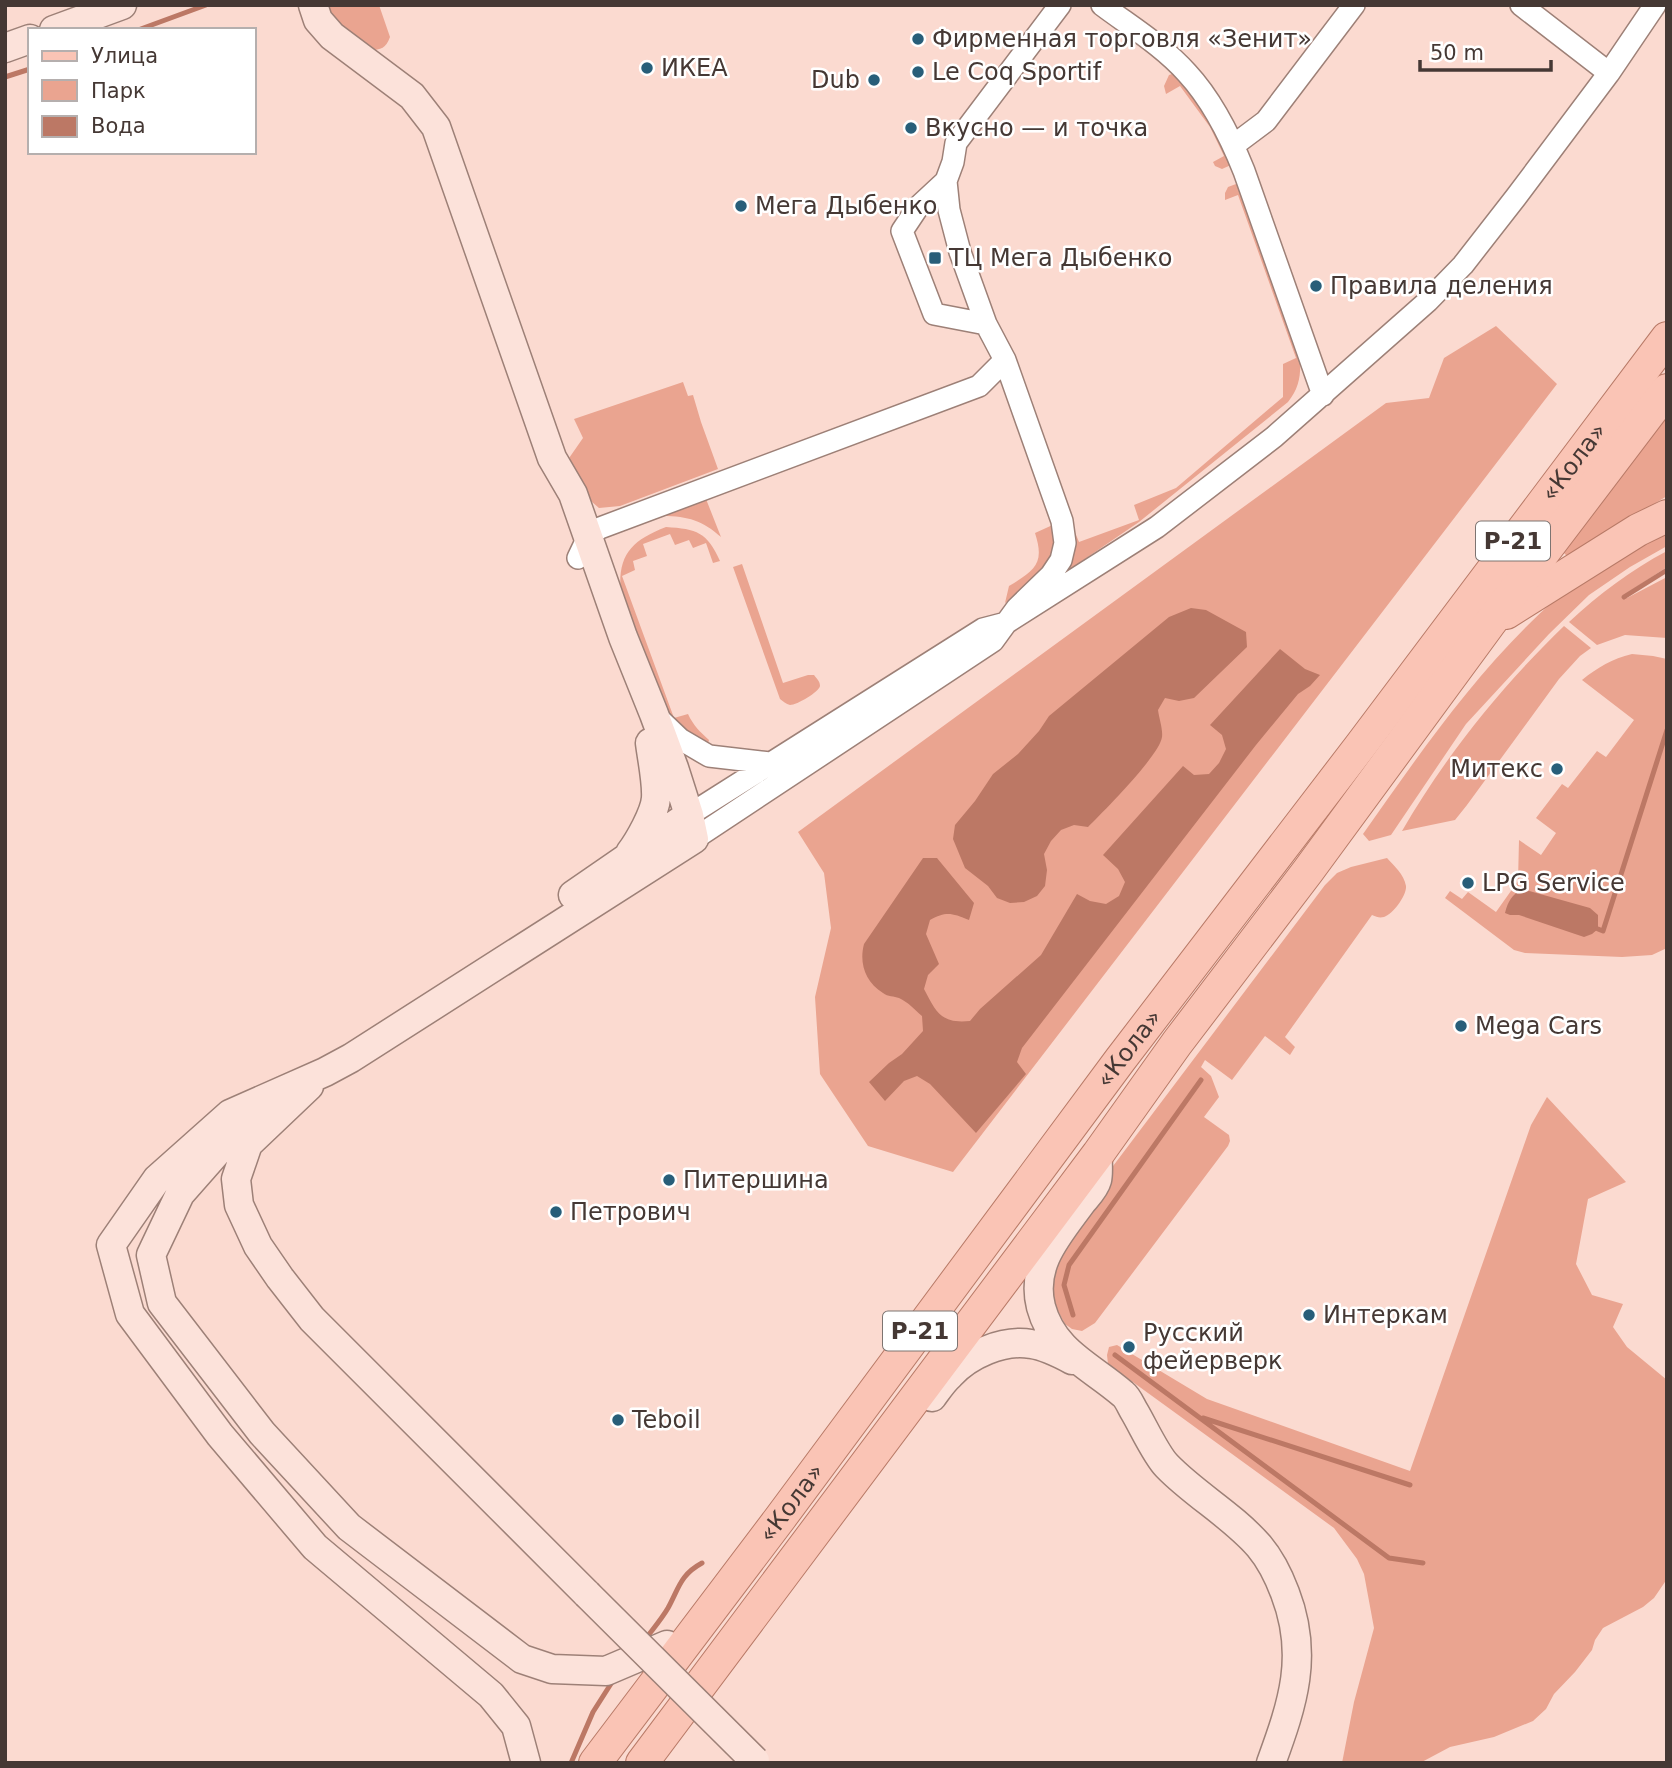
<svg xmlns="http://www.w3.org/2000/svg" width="1672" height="1768" font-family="'DejaVu Sans',sans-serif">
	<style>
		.green { fill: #eaa490 }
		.water { fill: #bc7865 }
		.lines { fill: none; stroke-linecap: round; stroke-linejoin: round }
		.stream { stroke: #bc7865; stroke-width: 5 }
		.street-casing { stroke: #9d8077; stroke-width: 24 }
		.secondary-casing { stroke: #9d8077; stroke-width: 31 }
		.primary-casing { stroke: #b87a67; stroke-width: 34 }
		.street { stroke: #fff; stroke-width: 21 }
		.secondary { stroke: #fce2da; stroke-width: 28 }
		.primary { stroke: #fac4b5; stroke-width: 32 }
		.secondary-bridge-casing { stroke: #9d8077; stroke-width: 31; stroke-linecap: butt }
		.secondary-bridge { stroke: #fce2da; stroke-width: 28 }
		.poi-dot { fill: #285e79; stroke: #fff; stroke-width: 2.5 }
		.labels { text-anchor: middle; stroke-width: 5; stroke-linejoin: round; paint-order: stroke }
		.shield { fill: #fff; stroke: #7d7471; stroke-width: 2 }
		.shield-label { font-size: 23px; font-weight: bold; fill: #453834 }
		.poi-label { font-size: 24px; fill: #453834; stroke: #fff; text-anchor: start }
		.street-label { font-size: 24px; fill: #453834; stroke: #fff }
	</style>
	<rect width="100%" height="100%" fill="#fbdad0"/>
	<path class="green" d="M321,5h58l11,32c-4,11 -9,13 -20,13l-36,-28z
		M1175,73l38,50 18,42 -9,4 -7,-3 -2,-4 11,-6 -14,-29 -30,-41 -14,8 -2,-8 5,-11z
		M1236,184l4,2 60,172c1,18 -1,30 -12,44l-149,120 -82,56 17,-48 5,12 60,-22 -5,-15 42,-17 107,-91v-33l13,-6 -58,-163 -13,5v-7l3,-6z
		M1496,326l61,58 -604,788 -85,-26 -48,-72 -5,-77 16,-69 -7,-55 -26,-41 588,-429 43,-5 15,-40z
		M683,382l5,14 5,-1 8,27 17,47 -98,37 -21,2 -15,-13 -17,-34 16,-23 -9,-19z
		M1667,412v84l-99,61 -6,-6z
		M706,499l15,38c-18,-16 -33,-21 -58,-21z
		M1057,523l2,20 -23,40 -31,20 4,-17c26,-16 36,-22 26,-53z
		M666,527c31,2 41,5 54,34l-7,2 -7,-20 -13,5 -4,-8 -14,5 -5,-11 -27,10 4,12 -14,5 2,9 -13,6 52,142 14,-4c5,11 12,18 21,26l-2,8 -35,-25 -51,-128c-4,-39 9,-54 45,-68z
		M1667,527v19l-37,21 -41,28 -40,39 -83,90 -75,111 -22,6 -6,-7c67,-95 135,-195 230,-265 23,-16 49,-28 74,-42z
		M1667,551v16l-46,30 6,1 40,-21v61l-42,-3 -28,10 -28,-23c30,-28 62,-52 98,-71z
		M742,564l41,119 25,-8h6c3,4 6,6 6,11 -1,6 -23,19 -30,19 -4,-1 -7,-4 -10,-6l-47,-132z
		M1564,626l27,22 -11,8 -21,23 -92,126 -12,15 -53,11c44,-76 99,-144 162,-205z
		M1632,654l21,2 14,3v289l-15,7 -30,2 -97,-4 -11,-3 -69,-52 5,-7 12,8 6,-7 28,20 22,-31 1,-41 22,15 15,-22 -20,-15 26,-34 6,4 29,-37 9,6 28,-37 -52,-40c16,-13 30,-21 50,-26z
		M1387,858c7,8 17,16 19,28 1,9 -13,28 -22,31 -5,1 -7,0 -12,-2l-87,122 10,10 -5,8 -25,-19 -33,44 -27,-20 -4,7 10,9 8,21 -15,20 25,18 1,6 -2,5 -133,177 -13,8 -10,-2 -7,-5 -14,-26 3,-46 44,-66 227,-301 12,-12 14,-6z
		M1547,1097l79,85 -38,17 -12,65 16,31 31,9 -10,23 14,20 40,33v199l-13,19 -11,9 -40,21 -8,12 -3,10 -17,22 -21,22 -8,15 -13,12 -39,16 -44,10 -30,16h-78l12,-61 20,-74 -10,-54 -7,-15 -23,-31 -226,-164 -1,-9 2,-8 8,-2 90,54 203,72 121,-346z"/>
	<path class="water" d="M1191,608l15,2 40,22 1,15 -53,51 -15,3 -14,-3 -7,12c1,8 5,19 4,27 -2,18 -59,75 -74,90l-14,-2 -13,5 -10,11 -7,13 3,16 -2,16 -8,10 -13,6 -14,1 -13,-5 -9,-12 -23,-18 -12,-29 2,-14 20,-24 18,-27 25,-20 21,-23 10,-15 120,-99z
		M1280,649l25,20 15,6 -10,11 -12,8 -42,51 -234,303 -5,14 9,12 -50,59 -46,-49 -13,-8 -13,5 -19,20 -16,-19 20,-19 13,-9 21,-23 -1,-15c-7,-6 -14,-14 -23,-18 -5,-2 -11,-1 -16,-5 -18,-11 -24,-30 -19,-49l59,-86h14l37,45 -5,17c-17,-7 -23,-9 -39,0l-4,14 13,30 -11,11 -4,14c12,23 17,35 46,32l10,-12 61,-54 36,-61 13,7 16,3 13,-8 6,-14 -7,-13 -15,-14 80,-89 11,9 15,-1 10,-11 7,-14 -4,-14 -12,-10z
		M1522,889l68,19 8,7v14l-6,5 -8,3 -65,-22h-9l-5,-2c3,-12 7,-18 17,-24z"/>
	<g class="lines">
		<path class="stream" d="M138,30l68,-25
			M5,77l25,-8
			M1624,597l43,-27
			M1598,929l5,2 64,-201
			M1073,1315l-9,-30 5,-20 132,-185
			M1115,1355l274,203 34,5
			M1203,1418l207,67
			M644,1641c8,-11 17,-21 24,-33 11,-20 12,-33 34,-45
			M571,1763l22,-51 21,-33"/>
		<defs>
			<path id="street" d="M1102,5c28,21 61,41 85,68 26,28 43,63 57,98l79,224
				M1521,5l88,68
				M1234,145l32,-24 88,-116
				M986,324l-52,-10 -32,-83 16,-24 28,-26 7,-19 3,-19 104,-138
				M578,558l11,-23 11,-7 379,-142 26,-26
				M657,717l23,22 29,17 61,7
				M689,815l294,-186 23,-6 151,-96 117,-90 154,-136 35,-36 53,-68 93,-124 46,-68
				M694,839l299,-198 24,-33 34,-33 10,-15 4,-17 -3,-22 -57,-161 -19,-36 -26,-72 -11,-42 -3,-29"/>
			<path id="secondary" d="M313,5l5,15 14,16 80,60 24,31 116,331 21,36 50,143 31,77 20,54 15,47 5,24 -343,219 -26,14 -95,42 -73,65 -46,66 19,69 90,121 95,112 176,148 25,31 10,37
				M54,30l68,-25
				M5,48l25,-9
				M630,853c9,-12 25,-40 26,-55 1,-16 -4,-39 -6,-55
				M573,895l116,-80
				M309,1086l-61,58 -12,35 3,26 19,41 22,32 32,41 275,275
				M244,1126l-12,9 -52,59 -29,61 11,48 100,130 87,94 173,132 30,10 54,2 61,-26
				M1098,1154c-1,8 1,18 -1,26 -2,8 -10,16 -15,22 -23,32 -52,62 -41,105 12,45 50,59 82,87 5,4 8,12 11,17 9,15 22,44 33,55 28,29 65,49 92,80 11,13 20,31 26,47 24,62 8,110 -14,170
				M932,1397c6,-8 11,-16 18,-22 18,-20 53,-36 81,-31 14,2 28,9 41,16"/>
			<g id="primary">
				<path d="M1506,613l132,-83 29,-14"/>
				<path id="s1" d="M595,1763l186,-246 339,-457 241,-315 306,-407"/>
				<path d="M642,1763l456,-609 79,-111 131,-172 182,-248 177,-233"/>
			</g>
		</defs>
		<use href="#street" class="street-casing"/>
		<use href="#secondary" class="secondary-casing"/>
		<use href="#primary" class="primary-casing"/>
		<use href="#street" class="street"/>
		<use href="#secondary" class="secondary"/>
		<use href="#primary" class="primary"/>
		<defs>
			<path id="secondary-bridge" d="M587,1594l168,167"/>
		</defs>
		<use href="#secondary-bridge" class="secondary-bridge-casing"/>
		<use href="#secondary-bridge" class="secondary-bridge"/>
	</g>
	<g class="poi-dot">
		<circle cx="918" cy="39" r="7"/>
		<circle cx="647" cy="68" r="7"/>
		<circle cx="918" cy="72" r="7"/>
		<circle cx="874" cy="80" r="7"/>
		<circle cx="911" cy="128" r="7"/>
		<circle cx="741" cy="206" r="7"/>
		<rect x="928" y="251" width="14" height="14" rx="3.5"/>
		<circle cx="1316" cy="286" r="7"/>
		<circle cx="1557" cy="769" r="7"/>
		<circle cx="1468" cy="883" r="7"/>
		<circle cx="1461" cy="1026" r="7"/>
		<circle cx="669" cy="1180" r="7"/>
		<circle cx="556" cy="1212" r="7"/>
		<circle cx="1309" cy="1315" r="7"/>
		<circle cx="1129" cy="1347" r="7"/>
		<circle cx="618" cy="1420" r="7"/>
	</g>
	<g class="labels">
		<g class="shield">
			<rect x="1476" y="521.5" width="74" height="39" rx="5"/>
			<rect x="883" y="1311.5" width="74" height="39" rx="5"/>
		</g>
		<g class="shield-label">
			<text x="1513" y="549">Р-21</text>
			<text x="920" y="1339">Р-21</text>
		</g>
		<g class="poi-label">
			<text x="932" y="47">Фирменная торговля «Зенит»</text>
			<text x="661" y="76">ИКЕА</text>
			<text x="932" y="80">Le Coq Sportif</text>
			<text x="860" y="88" text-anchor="end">Dub</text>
			<text x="925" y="136">Вкусно — и точка</text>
			<text x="755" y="214">Мега Дыбенко</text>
			<text x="949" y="266">ТЦ Мега Дыбенко</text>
			<text x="1330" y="294">Правила деления</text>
			<text x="1543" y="777" text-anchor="end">Митекс</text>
			<text x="1482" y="891">LPG Service</text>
			<text x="1475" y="1034">Mega Cars</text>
			<text x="683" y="1188">Питершина</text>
			<text x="570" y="1220">Петрович</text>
			<text x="1323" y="1323">Интеркам</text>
			<text x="1143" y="1341">Русский<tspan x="1143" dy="28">фейерверк</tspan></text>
			<text x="632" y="1428">Teboil</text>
		</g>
		<g class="street-label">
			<text dy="8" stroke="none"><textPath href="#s1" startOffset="1628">«Кола»</textPath></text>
			<text dy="8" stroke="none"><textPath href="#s1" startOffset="892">«Кола»</textPath></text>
			<text dy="8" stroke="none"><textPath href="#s1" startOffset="326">«Кола»</textPath></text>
		</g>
	</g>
	<rect width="1672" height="1768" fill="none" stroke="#453834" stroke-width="14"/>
	<rect x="28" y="28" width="228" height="126" fill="#ffffff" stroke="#b5afae" stroke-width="2"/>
	<rect x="42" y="51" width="35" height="10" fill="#fac4b5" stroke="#b5afae" stroke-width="2"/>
	<text x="91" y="63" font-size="21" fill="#453834">Улица</text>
	<rect x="42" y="80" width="35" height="21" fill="#eaa490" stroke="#b5afae" stroke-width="2"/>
	<text x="91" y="98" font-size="21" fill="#453834">Парк</text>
	<rect x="42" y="116" width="35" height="21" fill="#bc7865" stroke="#b5afae" stroke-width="2"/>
	<text x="91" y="133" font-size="21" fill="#453834">Вода</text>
	<path d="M1420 60v10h131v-10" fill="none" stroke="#453834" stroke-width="3.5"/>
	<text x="1430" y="60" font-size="21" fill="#453834" stroke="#ffffff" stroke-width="5" paint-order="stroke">50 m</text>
</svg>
